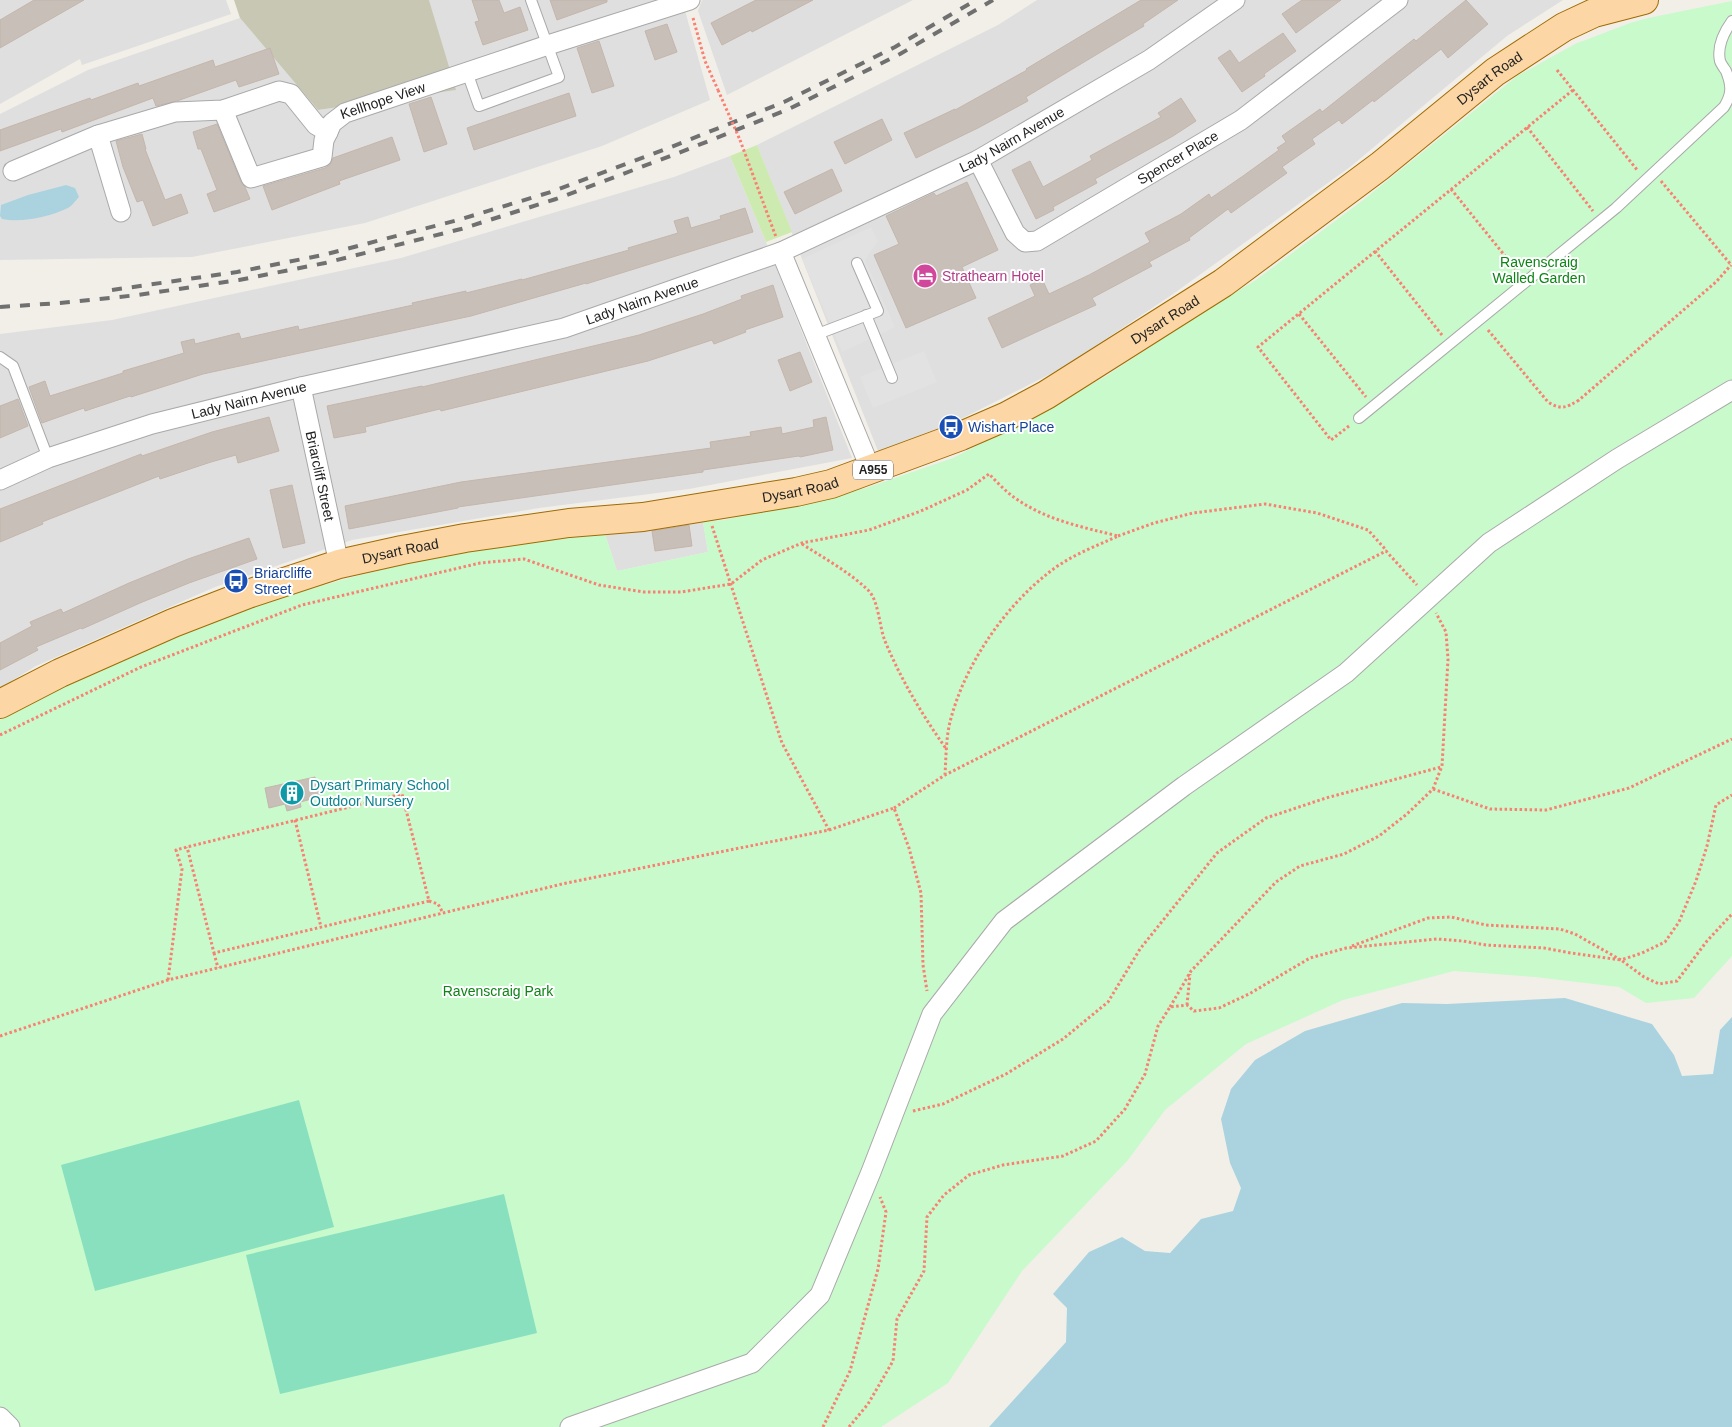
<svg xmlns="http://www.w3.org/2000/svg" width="1732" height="1427" font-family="Helvetica,sans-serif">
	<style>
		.residential { fill: #e0dfdf }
		.construction { fill: #c7c7b4 }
		.grass { fill: #cdebb0 }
		.park { fill: #c8facc }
		.pitch { fill: #88e0be }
		.parking { fill: #e2e2e2 }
		.water { fill: #aad3df }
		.building { fill: #c7bfb8; stroke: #c4b6ab }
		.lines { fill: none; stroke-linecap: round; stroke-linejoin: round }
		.lane-casing { stroke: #a9a9a9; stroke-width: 12 }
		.street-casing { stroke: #a9a9a9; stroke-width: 21 }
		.primary-casing { stroke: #a06b00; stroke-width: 30 }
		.path { stroke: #fa8072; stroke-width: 3; stroke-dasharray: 2.5 2.5; stroke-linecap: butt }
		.lane { stroke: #fff; stroke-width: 10 }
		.street { stroke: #fff; stroke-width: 19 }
		.primary { stroke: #fcd6a4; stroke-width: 28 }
		.rail { stroke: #707070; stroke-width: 4; stroke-dasharray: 10 10; stroke-linecap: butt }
		.path-bridge { stroke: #fa8072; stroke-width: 3; stroke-dasharray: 2.5 2.5; stroke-linecap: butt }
		.labels { text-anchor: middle; stroke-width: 4; stroke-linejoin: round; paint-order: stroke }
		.shield { fill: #fff; stroke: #646464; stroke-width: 1 }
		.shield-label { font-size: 12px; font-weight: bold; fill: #222 }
		.street-label { font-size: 14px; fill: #222; stroke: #fff }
		.park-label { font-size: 14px; fill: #0c8416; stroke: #fff }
		.hotel-label { font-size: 14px; fill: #b23c85; stroke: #fff; text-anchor: start }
		.transit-label { font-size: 14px; fill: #164399; stroke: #fff; text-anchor: start }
		.culture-label { font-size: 14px; fill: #0d838f; stroke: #fff; text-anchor: start }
	</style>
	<rect width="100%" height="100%" fill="#f2efe9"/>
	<path class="residential" d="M0,0h226l5,14 -149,51 -2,-6 -80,45z
		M429,0h253l28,100 -108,46 -237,77 -173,34 -192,3v-146l88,-44 152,-52 78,92 137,-20z
		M702,0h211l-186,95 -29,-84z
		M1037,0h526l-56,36 -157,131 -177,127 -109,73 -109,55 -77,29 -121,-306 241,-120z
		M730,156l36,86 86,216 -163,31 -150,19 -187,32 -137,47 -179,79 -36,22v-354l112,-14 289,-62 273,-81z
		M703,522l5,30 -91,19 -12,-37z"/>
	<path class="construction" d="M234,0h195l27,90 -138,20 -78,-92z"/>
	<path class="grass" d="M757,145l35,87 -26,10 -36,-86z"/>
	<path class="park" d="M1732,1v955l-38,42 -48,5 -27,-16 -84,-10 -81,-6 -111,29 -97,44 -81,66 -37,50 -106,111 -74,112 -67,44h-881v-707c32,-20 67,-35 101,-51 108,-51 215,-86 332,-111 55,-13 116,-17 172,-24l12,37 91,-19 -5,-30 21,-2 142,-32 87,-30 66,-34 87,-48 100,-66 50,-30 106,-79 155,-125 58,-32 55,-21 18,-5z"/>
	<path class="pitch" d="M299,1100l35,127 -239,64 -34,-126z
		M504,1194l33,139 -257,61 -34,-139z"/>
	<path class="parking" d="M871,227l7,14 -13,19 30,67 -53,25 -40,-93z
		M924,351l13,31 -64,26 -13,-31z"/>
	<path class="water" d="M66,185l9,3 4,9c-4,4 -7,9 -11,11 -19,9 -46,15 -66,11l-2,-3 1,-11 27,-10z
		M1565,998l87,26 22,31 8,21 31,-2 7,-44 12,-13v410h-743l77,-85 1,-34 -14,-14 36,-42 33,-15 23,14 25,2 31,-34 32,-8 8,-23 -11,-25 -9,-44 10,-30 24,-29 50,-29 97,-28 45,1z"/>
	<path class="building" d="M34,0h50l-84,48v-28z
		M472,0h27l5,13 16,-6 8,23 -45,15 -8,-23 4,-1z
		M550,0h57v2l-50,18z
		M756,0h57l-61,32 -1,-2 -29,15 -11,-22z
		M1141,0h37l-35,24 1,2 -118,71 2,4 -50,27 -62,30 -12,-25 51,-24v1l72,-40 -1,-1z
		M1302,0h39l-45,33 -14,-19z
		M1466,0l22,24 -40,34 -7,-9 -67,53 -1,-2 -31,24 -3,-4 -27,19 3,5 -33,23 5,6 -56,40 -3,-4 -39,29 1,2 -41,22 3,4 -60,32 4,7 -94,43 -14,-30 47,-22 -5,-11 12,-6 7,15 40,-19 61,-33 -5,-9 36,-19 28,-20 2,4 32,-22 36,-26 -2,-2 9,-6 -4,-6 38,-27 2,3 92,-73 2,2z
		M667,24l10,28 -22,8 -10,-29z
		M1283,33l13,18 -32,23 1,2 -23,16 -24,-34 12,-8 9,13z
		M599,41l15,45 -22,7 -15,-45z
		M270,48l9,26 -40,13 -3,-7 -59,21 -21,5 -3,-8 -91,34 -1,-3 -61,22v-21l90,-32 1,2 47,-17 1,3 74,-26 2,7z
		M569,93l7,23 -102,34 -7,-22z
		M431,97l16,47 -23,8 -15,-48z
		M1181,98l15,23 -23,15 -78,43 2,4 -44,24 1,3 -18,9 -24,-49 18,-9 13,26 49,-27 -2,-4 71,-39 -3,-4z
		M882,119l10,21 -47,24 -11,-22z
		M217,124l24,58 4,5 5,12 -36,13 -7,-18 10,-4 -16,-41h-3l-5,-17z
		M142,134l4,15h-1l20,51 16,-6 7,19 -35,13 -10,-26 -6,2 -14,-35 -7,-26z
		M392,137l8,23 -61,21 1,3 -68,26 -9,-24 62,-18 5,-3 3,-7z
		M832,169l10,22 -47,23 -11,-22z
		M967,182l31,68 -36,17 14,31 -70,30 -32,-73 25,-11 -13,-28 48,-23 2,3z
		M745,208l8,24 -167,52v-1l-115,33 -268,58 -72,23 -1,-1 -45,15 -1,-3 -42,15 -13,-36 16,-6 5,15 73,-23v-2l61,-18 -3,-11 13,-3 1,5 44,-11 2,6 57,-13 1,4 114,-25 -1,-2 54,-12v2l56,-14v1l107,-30 -1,-2 50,-15 -4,-12 14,-4 3,11 30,-9 -1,-3z
		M773,285l10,32 -38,13 1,2 -32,12 -2,-4 -64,21 -207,50 -1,-2 -75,18 1,5 -32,6 -7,-32 95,-20v1l217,-52 64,-21 39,-15 -1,-3z
		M800,352l12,30 -22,9 -12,-31z
		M18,399l10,27 -28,12v-32z
		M269,417l10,34 -41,12 -2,-8 -25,7 -51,17 -1,-3 -117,46 1,2 -43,18v-33l141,-55 1,2 70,-24z
		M826,417l7,33 -33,7 -1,-1 -96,14v2l-245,35v1l-109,21 -4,-23 116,-24 250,-34 -1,-6 41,-6 -1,-4 31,-5 1,7 32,-7 -1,-7z
		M292,485l13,58 -22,5 -13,-58z
		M689,525l3,21 -37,5 -3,-20z
		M249,538l8,21 -68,24 -49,20 -58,26 -1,-1 -45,19 2,3 -38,20v-27l32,-17 -2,-4 31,-13 2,4 66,-30 59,-24z
		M315,777l5,20 -20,5 1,5 -14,4 -2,-7 -16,4 -4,-20z"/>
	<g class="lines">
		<defs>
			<path id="lane" d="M467,72l12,34 80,-29 -28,-77
				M866,315l26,63
				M815,335l63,-24 -21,-48
				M0,357l13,9 35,92
				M1359,418l257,-210 108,-101c8,-13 8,-21 2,-36 -2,-3 -5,-7 -6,-10 -3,-14 4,-29 12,-40"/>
			<g id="street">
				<path d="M223,110l28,68 71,-21 2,-17 4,-8"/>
				<path d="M98,135l23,77"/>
				<path id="s1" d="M978,160l37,73 10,9 12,-1 204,-121 157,-120"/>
				<path id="s2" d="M13,171l85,-36 77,-23 48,-2 56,-19 12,3 25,31 12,7 4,-9 13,-10 203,-68 142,-45"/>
				<path d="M781,252l90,218"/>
				<path id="s3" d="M301,387l38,177"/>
				<path id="s4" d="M0,480l48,-22 104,-34 149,-37 263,-59 217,-76 197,-92 171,-100 86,-60"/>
				<path d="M0,1417l10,10"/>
				<path d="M570,1427l182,-64 68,-68 51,-123 61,-158 72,-93 180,-135 162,-113 143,-130 128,-84 115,-69"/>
			</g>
			<g id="primary">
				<path id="s5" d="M0,704l60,-31 113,-50 75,-29 91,-30 63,-14 63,-12 104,-15 74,-6 153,-25 35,-8 130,-48 46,-20 39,-21 177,-112 157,-117 115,-94 69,-45 30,-14 50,-13"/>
			</g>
		</defs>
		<use href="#lane" class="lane-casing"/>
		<use href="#street" class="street-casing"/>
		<use href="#primary" class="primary-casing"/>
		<path class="path" d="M693,18l12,43 13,29
			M1557,70l81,101
			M1527,127l66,84
			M740,140l36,97
			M1661,181l71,85
			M1451,189l67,83
			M1375,251l67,84
			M1299,314l67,83
			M1488,330l60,72c13,8 18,6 31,-2l137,-118 15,-17
			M1349,426l-18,14 -73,-93 315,-257
			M712,526l70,217 47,87
			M1118,536l36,-13 39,-10 72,-9 52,9 51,17 18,20
			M802,544c22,14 47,28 66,46 11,11 11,36 17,51 16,39 38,75 62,109
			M0,735l141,-68 161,-62 178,-42 44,-4 75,26 45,7h37l50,-8 31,-24 40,-17 67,-13 52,-19 46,-21 22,-16c8,8 17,18 26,24 31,22 67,29 103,38 -24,11 -51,21 -71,38 -44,35 -83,92 -97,148 -4,16 -4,36 -5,53
			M1433,789l57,20 56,1 83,-22 103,-49
			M894,808l51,-33 441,-224 31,34
			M295,820l26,107
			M429,901l9,3 5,9
			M1352,946l76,-28 23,-1 35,8 74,4 15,5 46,26 21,-7 23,-11 14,-20 17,-41 11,-35 9,-41 16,-10
			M214,953l4,15
			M168,980l14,-111 -6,-19 11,-3 215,-53 27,107 -215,52 -27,-106
			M1187,1005l3,-31
			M1170,1007l21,-36 85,-89 24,-16 44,-12 35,-18 28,-22 26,-25 9,-23 6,-107 -2,-27 -10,-19
			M0,1036l168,-56 394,-96 267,-54 65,-22 15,40 12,45 2,72 4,26
			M913,1111l30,-7 63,-30 57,-35 45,-37 32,-53 77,-96 49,-35 60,-20 115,-31
			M823,1427l27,-56 28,-102 8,-57 -6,-15
			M849,1427l19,-23 25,-43 4,-42 27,-48 3,-54 17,-22 25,-20 34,-10 60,-9 33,-15 29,-32 20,-35 13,-48 12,-19 17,-2 7,6 25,-3 30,-14 61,-36 36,-10 91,-9 26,2 23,4 58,3 27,5 50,7 23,17 15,7 18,-3 30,-40 25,-27"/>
		<use href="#lane" class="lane"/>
		<use href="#street" class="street"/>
		<use href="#primary" class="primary"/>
		<path class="rail" d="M112,290l125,-18 86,-17 135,-35 93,-28 120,-45 113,-45 111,-55 81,-47
			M0,307l60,-4 78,-8 101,-15 86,-17 136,-34 95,-30 120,-45 113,-45 111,-55 93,-54"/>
		<path class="path-bridge" d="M718,90l22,50"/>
	</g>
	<defs>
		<symbol id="hotel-disc" viewBox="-11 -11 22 22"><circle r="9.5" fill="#d1479c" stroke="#fff"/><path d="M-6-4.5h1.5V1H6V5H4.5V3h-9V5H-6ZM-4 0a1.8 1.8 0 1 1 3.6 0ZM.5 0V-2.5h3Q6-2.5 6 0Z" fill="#fff"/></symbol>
		<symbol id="bus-disc" viewBox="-11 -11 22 22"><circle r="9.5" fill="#1a4fb4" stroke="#fff"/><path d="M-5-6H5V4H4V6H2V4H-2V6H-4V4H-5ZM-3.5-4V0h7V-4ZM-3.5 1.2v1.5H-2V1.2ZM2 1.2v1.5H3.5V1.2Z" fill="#fff"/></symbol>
		<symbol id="building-disc" viewBox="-11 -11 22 22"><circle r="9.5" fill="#0f9aa8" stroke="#fff"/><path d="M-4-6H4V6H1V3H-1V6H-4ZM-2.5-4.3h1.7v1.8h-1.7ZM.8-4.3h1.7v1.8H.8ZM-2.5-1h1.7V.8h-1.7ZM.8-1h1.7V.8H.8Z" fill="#fff"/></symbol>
	</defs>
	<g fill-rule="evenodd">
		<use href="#hotel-disc" x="911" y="262" width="28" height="28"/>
		<use href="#bus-disc" x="937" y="413" width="28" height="28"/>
		<use href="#bus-disc" x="222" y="567" width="28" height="28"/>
		<use href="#building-disc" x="278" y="779" width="28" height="28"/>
	</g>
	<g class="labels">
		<rect class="shield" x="853" y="460.5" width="40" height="19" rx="4"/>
		<g class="shield-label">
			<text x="873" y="474">A955</text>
		</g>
		<g class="street-label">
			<text dy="5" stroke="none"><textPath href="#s5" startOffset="1645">Dysart Road</textPath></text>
			<text dy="5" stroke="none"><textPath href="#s2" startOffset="412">Kellhope View</textPath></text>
			<text dy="5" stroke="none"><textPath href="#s4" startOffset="1072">Lady Nairn Avenue</textPath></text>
			<text dy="5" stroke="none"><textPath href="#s1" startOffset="271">Spencer Place</textPath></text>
			<text dy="5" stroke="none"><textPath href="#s4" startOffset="668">Lady Nairn Avenue</textPath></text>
			<text dy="5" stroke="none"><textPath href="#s5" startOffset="1240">Dysart Road</textPath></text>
			<text dy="5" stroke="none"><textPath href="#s4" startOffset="262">Lady Nairn Avenue</textPath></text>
			<text dy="5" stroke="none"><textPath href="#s3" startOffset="91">Briarcliff Street</textPath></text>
			<text dy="5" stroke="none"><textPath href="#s5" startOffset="835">Dysart Road</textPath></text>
			<text dy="5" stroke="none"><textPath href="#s5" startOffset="430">Dysart Road</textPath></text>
		</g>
		<g class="park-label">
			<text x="1539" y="267">Ravenscraig<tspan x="1539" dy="16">Walled Garden</tspan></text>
			<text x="498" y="996">Ravenscraig Park</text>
		</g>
		<g class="hotel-label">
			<text x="942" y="281">Strathearn Hotel</text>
		</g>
		<g class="transit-label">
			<text x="968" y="432">Wishart Place</text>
			<text x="254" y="578">Briarcliffe<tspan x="254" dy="16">Street</tspan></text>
		</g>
		<g class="culture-label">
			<text x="310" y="790">Dysart Primary School<tspan x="310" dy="16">Outdoor Nursery</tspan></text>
		</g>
	</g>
</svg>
